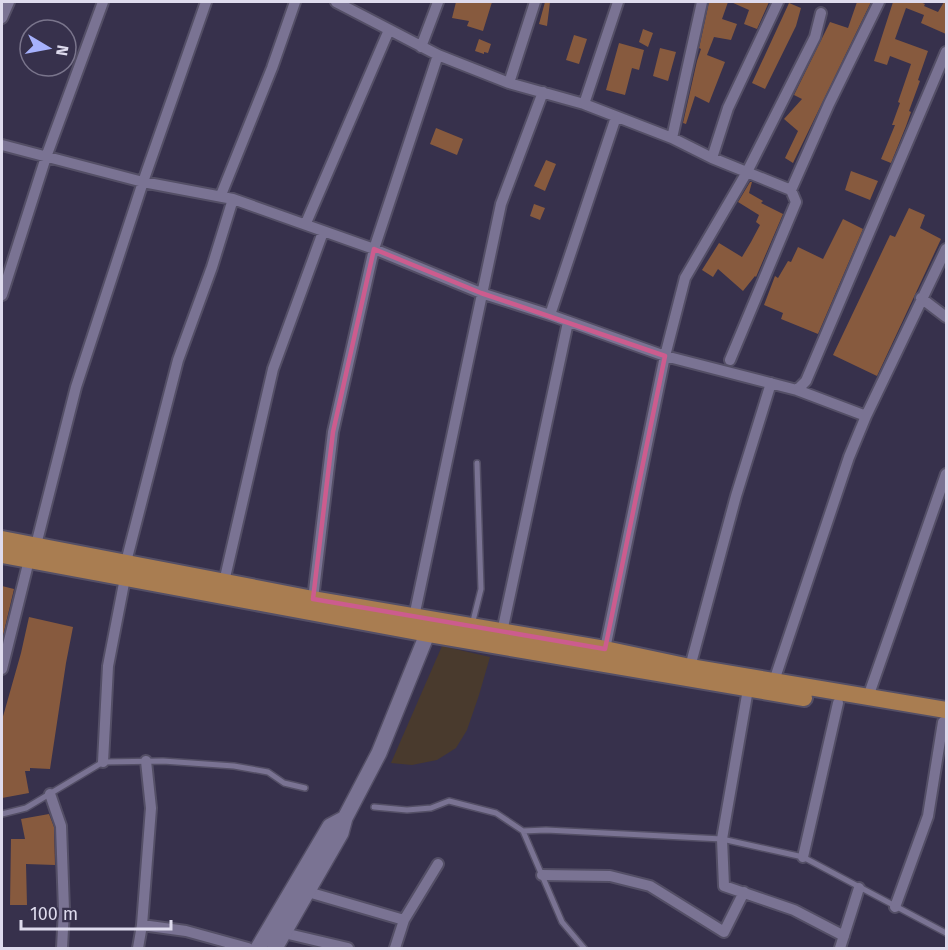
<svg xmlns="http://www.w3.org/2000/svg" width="948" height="950" font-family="'Fira Sans',sans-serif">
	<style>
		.commercial { fill: #493a2d }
		.building { fill: #875a3e }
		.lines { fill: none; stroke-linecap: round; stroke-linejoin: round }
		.lane-casing { stroke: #544f66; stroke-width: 8 }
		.street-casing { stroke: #544f66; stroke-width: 14 }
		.secondary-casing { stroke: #544f66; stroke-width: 18 }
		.primary-casing { stroke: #544f66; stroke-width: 20 }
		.lane { stroke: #7a7393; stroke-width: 5 }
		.street { stroke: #7a7393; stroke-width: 10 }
		.secondary { stroke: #7a7393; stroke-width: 15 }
		.primary { stroke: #a97d51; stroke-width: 16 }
		.marked { fill: none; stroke: #cc5c8e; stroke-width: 4.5; stroke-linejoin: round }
	</style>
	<rect width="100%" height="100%" fill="#37314c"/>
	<path class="commercial" d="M442,646l48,11 -11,38 -12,35 -11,18 -19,12 -25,5 -21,-2z"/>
	<path class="building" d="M456,2h36l-9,29 -16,-5 2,-5 -17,-3z
		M545,2h5l-3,24 -8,-2z
		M709,2h19l-6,17 15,5 -6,16 -17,-3 -7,18 18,7 -16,41 -14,-7 -9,28 -3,-1 14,-62 4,-12 -2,-1z
		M731,2h38l-12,27 -13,-5 5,-14z
		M857,2h14l-78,161 -8,-5 13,-27 -14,-12 18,-20 -8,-4 36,-73 18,6z
		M892,2h28l5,2 -1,2 14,6 6,-10h2v32l-25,-11 3,-8 -18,-7 -11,31 33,12 -10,29 2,1 -11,30 2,1 -5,14 -15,37 -10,-4 14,-34h-3l8,-22 -2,-1 13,-38 -21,-8 -3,9 -13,-4 19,-59z
		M789,3l12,5 -5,18 -31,63 -13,-6z
		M643,29l10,4 -5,14 -9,-5z
		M574,35l13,4 -8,25 -13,-4z
		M479,39l12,5 -3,9 -4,-1v2l-9,-3z
		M619,43l25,7 -5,20 -7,-2 -7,27 -19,-5z
		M660,48l16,4 -8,29 -15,-5z
		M436,128l27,11 -6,16 -27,-11z
		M546,160l10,4 -11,27 -11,-5z
		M851,171l27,10 -8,19 -25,-10z
		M750,182h2l-3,11 14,8 -2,2 22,11 -27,63 -1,-1 -12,15 -25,-22 -5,8 -11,-7 17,-27 23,14 9,-15 9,-17 -4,-3 3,-7 -21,-13z
		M534,204l11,4 -5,12 -10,-4z
		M909,208l16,7 -5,13 21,11 -64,137 -44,-21 57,-120 5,2z
		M843,219l20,10 -45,105 -37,-15 2,-6 -19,-8 11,-29 3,2 10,-17 3,1 7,-15 25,12z
		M2,586l12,3 -12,51z
		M29,617l44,10 -7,36 -16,106 -20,-1v3h-5l4,22 -27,5v-78l19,-67z
		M49,814l5,13 1,38 -29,-1 1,41h-17l1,-66h14l-4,-20z"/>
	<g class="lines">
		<defs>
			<path id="lane" d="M472,625l9,-36 -4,-126
				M374,807l33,3 24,-2 18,-7 47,12 27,18 39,91 22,26
				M2,814l24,-6 77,-46 60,-1 71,5 34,6 16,11 21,5
				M523,831l23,-1 176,9 81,18 143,76"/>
			<path id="street" d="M336,2l102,53 71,28 75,21 88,34 40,20 79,32
				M2,18l7,-16
				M421,47l17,-45
				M509,83l26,-81
				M584,104l34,-102
				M672,138l30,-136
				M2,145l141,37 90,17 141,50 107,44 69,22 115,41 132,34 69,26 -17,41 -75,224
				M712,158l16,-50 50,-106
				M221,195l51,-127 23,-66
				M306,223l83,-193
				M2,295l44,-138 57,-155
				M921,298l25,19
				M550,315l66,-198
				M730,360l66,-158 -5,-12 38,-86 50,-102
				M797,390l9,-9 140,-329
				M866,416l80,-167
				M36,545l40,-158 67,-205 63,-180
				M126,562l52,-202 34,-93 21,-68
				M224,582l49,-213 50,-137
				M313,599l20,-167 41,-183 64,-194
				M414,617l87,-413 42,-112
				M502,632l66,-310
				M605,649l60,-293 20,-78 62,-106 68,-135 6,-24
				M690,667l46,-171 35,-113
				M2,669l27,-109
				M748,689l-26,150 2,47 70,24 50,26
				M868,697l78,-223
				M103,762l5,-96 17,-88
				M50,794l11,32 3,84 -2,38
				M803,857l35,-154
				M542,875l68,1 40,10 74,46 20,-40
				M308,892l96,28
				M895,907l33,-91 15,-94
				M142,925l44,6 62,17
				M284,933l64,15
				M138,948l4,-23 9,-117 -5,-47
				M395,948l9,-28 34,-56
				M840,948l19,-60"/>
			<path id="secondary" d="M258,948l72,-122 15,-8
				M275,948l66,-115 4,-15 34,-65 53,-131"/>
			<path id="primary" d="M2,539l311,60 292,50 85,18 256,43
				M2,555l426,79 376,64"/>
		</defs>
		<use href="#lane" class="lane-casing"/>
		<use href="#street" class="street-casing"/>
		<use href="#secondary" class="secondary-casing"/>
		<use href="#primary" class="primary-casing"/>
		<use href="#lane" class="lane"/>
		<use href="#street" class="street"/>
		<use href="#secondary" class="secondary"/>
		<use href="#primary" class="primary"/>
	</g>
	<path class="marked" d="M374,249l107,44 184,63 -60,293 -292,-50 20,-167z"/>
	<rect width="948" height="950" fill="none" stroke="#dedbed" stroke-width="6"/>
	<g transform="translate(48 48) rotate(100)"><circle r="28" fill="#37314c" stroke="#7a758c" stroke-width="1.5"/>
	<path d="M0-4.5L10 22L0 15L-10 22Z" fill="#a6b1fc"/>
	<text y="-9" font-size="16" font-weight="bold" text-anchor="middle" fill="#dedbed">N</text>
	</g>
	<path d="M21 920v9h150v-9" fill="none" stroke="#dedbed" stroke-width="3"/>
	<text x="30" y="920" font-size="18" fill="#dedbed" stroke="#37314c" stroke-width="4.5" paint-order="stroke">100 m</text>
</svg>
